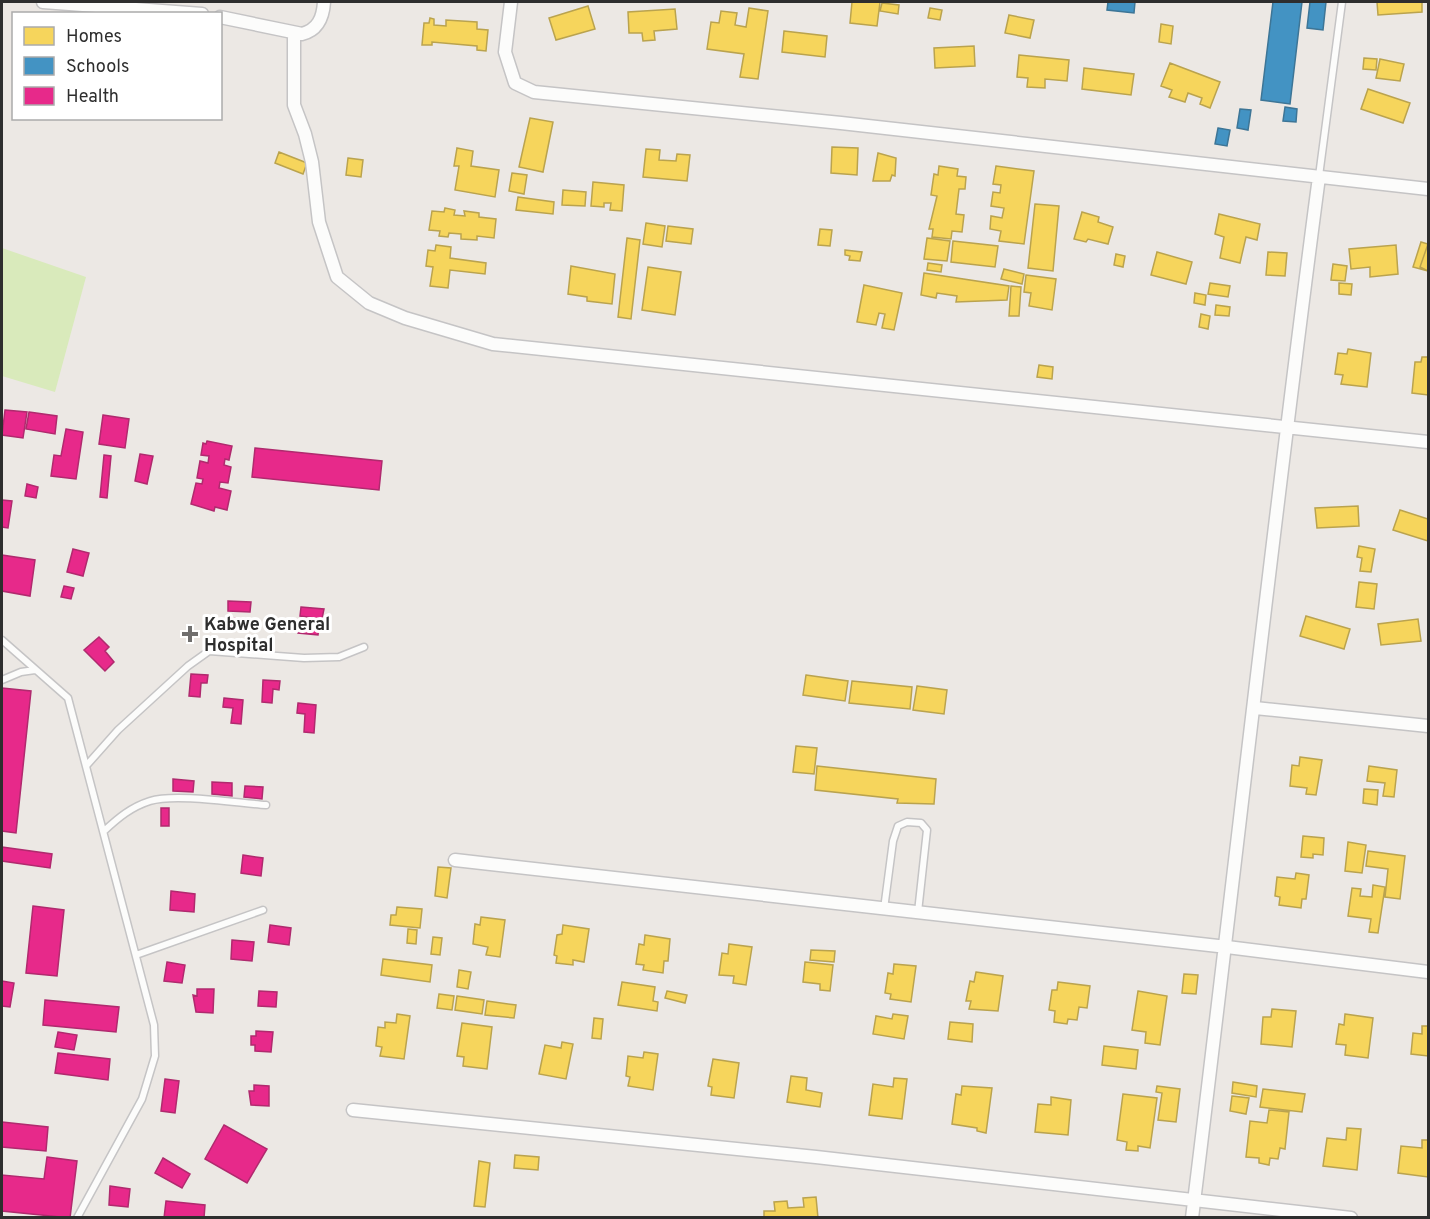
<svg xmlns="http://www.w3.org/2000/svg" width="1430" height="1219" font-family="Overpass,sans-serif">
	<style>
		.pitch { fill: #d9eabb }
		.homes { fill: #f6d55c; stroke: #baa34e; stroke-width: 1.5 }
		.schools { fill: #4393c3; stroke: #3d7596; stroke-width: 1.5 }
		.health { fill: #e7298a; stroke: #b02a6e; stroke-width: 1.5 }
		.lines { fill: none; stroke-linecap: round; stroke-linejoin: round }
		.service-casing { stroke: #c5c4c5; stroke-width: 9 }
		.minor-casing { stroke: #c5c4c5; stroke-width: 15 }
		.service { stroke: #fcfcfb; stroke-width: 6 }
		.minor { stroke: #fcfcfb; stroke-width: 12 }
		.poi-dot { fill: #706f6e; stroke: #fff; stroke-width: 2 }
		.labels { text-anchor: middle; stroke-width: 6; stroke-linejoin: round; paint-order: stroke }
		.poi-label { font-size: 18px; font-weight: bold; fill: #2e2e2e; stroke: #fff; text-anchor: start }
	</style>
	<rect width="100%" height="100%" fill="#ece8e4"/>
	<path class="pitch" d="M2,248l84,29 -31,115 -53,-16z"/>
	<path class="homes" d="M852,2h28l-3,24 -27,-3z
		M1377,2h45v10l-44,3z
		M882,3l17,2 -1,9 -18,-3z
		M588,6l7,23 -39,11 -7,-22z
		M749,8l19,3 -10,68 -18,-2 4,-23 -37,-5 4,-27 8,1 2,-12 16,2 -2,12 11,2z
		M930,8l12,2 -2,10 -12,-2z
		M675,9l2,20 -23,2 1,9 -12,1 -1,-8h-13l-1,-21z
		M1009,15l25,5 -4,18 -25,-5z
		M430,18l4,1v6l12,1v-6l31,2v7l11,1 -2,21 -9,-1v-4l-45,-4v3h-10l2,-22h5z
		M1161,24l12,2 -2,18 -12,-2z
		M784,31l43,5 -2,21 -43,-5z
		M974,46l1,20 -40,2 -1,-20z
		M1019,55l50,5 -2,21 -22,-2v9l-18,-1 1,-9 -11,-1z
		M1364,58l13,1 -1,11 -13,-1z
		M1380,59l24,5 -4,17 -24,-3z
		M1170,63l50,19 -10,26 -10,-4 2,-6 -14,-5 -3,9 -16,-5 3,-7 -11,-4z
		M1084,68l50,6 -3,21 -49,-6z
		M1368,89l42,14 -7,20 -42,-14z
		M530,118l23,4 -10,50 -24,-5z
		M832,147l26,1 -1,27 -26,-2z
		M457,148l16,3 -2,15 28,4 -4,27 -40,-7 4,-24h-5z
		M646,149l14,1 -1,10 17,1 1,-7 13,1 -3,26 -44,-4z
		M279,152l28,11 -4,11 -28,-11z
		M878,153l18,5 -1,18 -3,-1 -2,6h-17z
		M348,158l15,2 -2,17 -15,-2z
		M939,166l19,3 -1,7 9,1 -1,12h-6l-3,25 8,1 -2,17 -10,-1 -1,8 -19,-2 1,-8h-4l8,-33 -6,-1 3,-21 4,1z
		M996,166l38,5 -10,73 -25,-3 2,-10 -11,-2 1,-13 11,2 2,-10 -13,-2 2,-14 7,1 1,-8 -8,-1z
		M512,173l15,2 -3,19 -15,-3z
		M593,182l31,3 -2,26 -12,-1 1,-7h-7v4l-13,-1z
		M563,190l23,2 -1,14 -23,-1z
		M518,197l36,5 -1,12 -37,-4z
		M1035,204l24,2 -6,65 -25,-3z
		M445,208l10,2 -1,5 11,1 -1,-5 15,2v4l17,2 -2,19 -17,-2v4l-16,-1v-5l-12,-1 -1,4 -9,-1 1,-5 -11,-1 3,-19 12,1z
		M1082,212l17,5 -1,5 15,5 -5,17 -20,-5 -2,3 -12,-3z
		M1219,214l41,10 -3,16 -11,-3 -6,26 -20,-5 4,-21 -9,-3z
		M646,223l19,3 -3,21 -19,-3z
		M668,226l25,3 -2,15 -25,-3z
		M820,229l12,1 -2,16 -12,-1z
		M627,238l13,2 -9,79 -13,-2z
		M927,238l23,3 -3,20 -23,-2z
		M953,241l45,5 -3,21 -44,-5z
		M1421,242l7,2v27l-15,-4z
		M1428,244v27l-8,-4z
		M436,245l15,2 -1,11 36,5 -1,11 -35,-4 -2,18 -18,-2 3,-19 -7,-1 2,-16 7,1z
		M1396,245l2,29 -28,3v-10l-19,2 -2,-20z
		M845,250l17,2 -2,9 -11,-1 1,-4 -5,-1z
		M1157,252l35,10 -6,22 -35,-9z
		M1268,252l19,1 -2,23 -19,-1z
		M1116,254l9,2 -2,11 -9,-2z
		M928,263l14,2 -1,7 -14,-2z
		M1333,264l14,2 -2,15 -14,-1z
		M571,266l44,8 -3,30 -25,-3v-4l-19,-3z
		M648,267l33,5 -6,43 -33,-5z
		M1004,269l20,5 -2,10 -21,-5z
		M924,273l85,13 -2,14 -51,2 1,-6 -20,-3 -1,5 -15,-3z
		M1026,275l30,4 -4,31 -23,-4 2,-13 -7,-1z
		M1210,283l20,3 -2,11 -20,-3z
		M1339,283l13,1 -1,11 -12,-1z
		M864,285l38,8 -8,37 -12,-2 3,-14 -6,-1 -3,12 -19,-3z
		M1011,286l10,1 -2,29h-10z
		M1195,293l11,2 -1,10 -11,-2z
		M1216,305l14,2 -1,9 -14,-1z
		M1201,314l9,2 -2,13 -9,-2z
		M1348,349l23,4 -4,34 -26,-3 2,-9 -8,-1 3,-21 9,1z
		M1422,357h6v38l-16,-2 3,-31h6z
		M1039,365l14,2 -1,12 -15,-2z
		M1358,506l1,20 -42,2 -2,-20z
		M1400,510l28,9v22l-35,-11z
		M1359,546l16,3 -4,23 -11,-1 2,-13 -5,-1z
		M1359,582l18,2 -3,25 -18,-2z
		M1306,616l44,13 -6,20 -44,-13z
		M1418,619l3,22 -40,4 -3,-21z
		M806,675l42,6 -3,20 -42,-6z
		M852,681l60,6 -2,22 -61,-6z
		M917,686l30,4 -3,24 -31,-4z
		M796,746l21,2 -3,26 -21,-2z
		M1300,757l22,3 -6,35 -10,-1 1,-6 -17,-2 2,-21 7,1z
		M817,766l119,13 -2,25 -37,-1 1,-4 -83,-9z
		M1369,766l28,4 -3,27 -11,-1 2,-13 -18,-2z
		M1364,789l14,1 -1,15 -14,-2z
		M1303,836l21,2 -1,17 -10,-1v4l-12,-1z
		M1348,842l18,3 -4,28 -17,-2z
		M1368,851l37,5 -5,43 -15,-2 3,-28 -22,-3z
		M438,867l13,1 -4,30 -12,-2z
		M1296,873l13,2 -3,24h-4l-1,9 -22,-3 1,-8 -5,-1 2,-19 18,2z
		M1373,885l12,2 -7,46 -9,-1 2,-13 -23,-3 4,-28 9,1 -1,7 12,1z
		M397,907l25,2 -2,19 -30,-3 1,-10h5z
		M481,917l24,3 -5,37 -14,-2 2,-8 -15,-3 2,-20 5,1z
		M563,925l26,4 -5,33 -11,-2v5l-17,-2 1,-7 -3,-1 3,-20 5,-1z
		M408,929l9,1 -1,14 -9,-1z
		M645,935l25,4 -2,22h-4l-1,12 -20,-3 1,-5 -8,-1 3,-20 5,1z
		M433,937l9,1 -2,17 -9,-1z
		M729,944l23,3 -6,38 -13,-2 1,-7 -15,-1 3,-22 6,1z
		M811,950l24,1 -1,11 -24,-2z
		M383,959l49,6 -2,17 -49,-7z
		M805,962l28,3 -3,26 -10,-1v-6l-17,-2z
		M894,964l22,2 -5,36 -21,-3 1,-5 -6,-1 3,-20 5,1z
		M459,970l12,2 -3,17 -11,-2z
		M976,972l27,4 -5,35 -29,-2 2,-8h-5l4,-20 4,1z
		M1184,974l14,1 -2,19 -14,-1z
		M622,982l33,5 -2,14 5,1 -1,9 -39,-6z
		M1058,982l32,4 -3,22 -8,-1 -2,13 -9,-1 -1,5 -13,-2 1,-11 -6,-1 3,-20h5z
		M667,991l20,4 -2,8 -20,-5z
		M1138,991l29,5 -7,49 -15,-2 1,-11 -14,-2z
		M439,994l15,2 -2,14 -15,-2z
		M457,996l27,4 -2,14 -27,-4z
		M487,1001l29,4 -2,13 -29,-3z
		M1272,1009l24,2 -4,36 -31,-3 2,-27h8z
		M397,1014l13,2 -6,43 -24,-3 2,-9 -6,-1 2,-19 7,1v-6l11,1z
		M893,1014l15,2 -4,23 -31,-5 3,-18 16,3z
		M1345,1014l28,4 -5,40 -23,-3 1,-10 -10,-1 3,-20 5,1z
		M594,1018l9,1 -2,20 -9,-1z
		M950,1022l23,2 -1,18 -24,-3z
		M462,1023l30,4 -5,42 -24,-3 1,-9 -7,-1z
		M1422,1026h6v30l-17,-2 2,-21 9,1z
		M562,1042l11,2 -7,35 -27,-5 6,-29 16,3z
		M1104,1046l34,4 -2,19 -34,-4z
		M644,1052l14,2 -5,36 -25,-4 2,-9 -4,-1 2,-20 15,2z
		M713,1059l26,4 -5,35 -23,-3 1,-8 -4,-1z
		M791,1076l16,2 -1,12 16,3 -2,14 -33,-5z
		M894,1078l13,1 -5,40 -33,-4 4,-31 20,3z
		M1233,1082l24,4 -1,11 -24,-4z
		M962,1086l30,2 -6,45 -9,-2v-3l-25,-4 4,-30 5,1z
		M1157,1086l23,3 -4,33 -18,-2 4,-27 -6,-1z
		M1263,1089l42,5 -3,18 -42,-5z
		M1123,1094l34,4 -7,50 -12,-2v5l-12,-1 1,-8 -10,-2z
		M1232,1096l17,2 -3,16 -16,-3z
		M1051,1097l20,3 -3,35 -33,-3 3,-28 13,1z
		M1269,1110l20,2 -4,37 -5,-1 -2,11 -8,-1 -1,7 -10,-2v-5l-13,-1 4,-36 17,2z
		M1347,1128l14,1 -4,41 -34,-4 4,-28 19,2z
		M1422,1140h6v37l-30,-4 3,-27 21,2z
		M515,1155l24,2 -1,13 -24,-2z
		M479,1161l11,2 -5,44 -11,-1z
		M816,1197l2,21h-54v-7h11l-1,-9 13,-1 1,7 16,-1 -1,-9z"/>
	<path class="schools" d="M1108,2h27l-1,11 -27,-3z
		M1273,2h29l-12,102 -29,-4z
		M1310,2h16l-3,28 -16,-2z
		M1285,107l12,2 -1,13 -13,-1z
		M1240,109l11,1 -3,20 -11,-2z
		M1218,128l12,2 -3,16 -12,-2z"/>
	<path class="health" d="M5,410l22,2 -4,26 -21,-3z
		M29,412l28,4 -2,18 -29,-5z
		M103,415l26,4 -4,29 -26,-4z
		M66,429l17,3 -7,47 -25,-3 3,-21 7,1z
		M207,441l25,5 -3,14 -4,-1 -1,6 7,2 -3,16 -8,-1 -1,6 12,3 -4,19 -12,-3 -1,4 -23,-7 5,-21 6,1 1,-5 -6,-1 3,-17 8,2 1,-7 -8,-1 2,-12 3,1z
		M255,448l127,13 -3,29 -127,-13z
		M140,454l13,2 -6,28 -12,-3z
		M104,455l7,1 -4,42 -7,-1z
		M27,484l11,3 -2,11 -11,-2z
		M2,500l10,1 -4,27 -6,-1z
		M73,549l16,4 -6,23 -16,-4z
		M2,555l33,5 -5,36 -28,-5z
		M64,586l10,2 -3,11 -10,-2z
		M228,601l23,1 -1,10 -22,-1z
		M301,607l23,2 -2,10 -22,-3z
		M227,618l20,1v8l-21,-1z
		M299,624l20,2 -1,9 -20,-2z
		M99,637l10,10 -4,4 9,11 -9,9 -21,-21z
		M191,674l17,1 -1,8h-6l-1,14 -11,-1z
		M263,680l17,1 -1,9 -6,-1 -1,14 -10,-1z
		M2,688l29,3 -15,142 -14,-2z
		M224,698l19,2 -2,24 -10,-1 2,-15 -10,-1z
		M298,703l18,2 -2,28 -10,-1 1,-18 -8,-1z
		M173,779l21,2 -1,11 -20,-1z
		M212,782l20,1v13l-20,-2z
		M245,786l18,1 -1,12 -18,-2z
		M161,808h8v18h-8z
		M2,847l50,7 -2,14 -48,-7z
		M243,855l20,3 -2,18 -20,-3z
		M171,891l24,3 -1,18 -24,-2z
		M33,906l31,4 -7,66 -31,-3z
		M270,925l21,3 -2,17 -21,-3z
		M232,940l22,2 -2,19 -21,-2z
		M167,962l18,3 -3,18 -18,-2z
		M2,981l12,2 -4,24 -8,-1z
		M197,989h17l-1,24 -17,-1 -3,-17 4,1z
		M259,991l18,1 -1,15 -18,-1z
		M45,1000l74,7 -3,25 -73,-7z
		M256,1031l17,1 -2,20 -16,-1v-6h-4v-9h5z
		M58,1032l19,3 -3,15 -19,-3z
		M58,1053l52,6 -2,21 -53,-7z
		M165,1079l14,2 -4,32 -14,-2z
		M254,1085l15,1v20l-18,-1 -2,-14h5z
		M2,1122l46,5 -2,24 -44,-4z
		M224,1125l43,24 -20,34 -42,-24z
		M47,1157l30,4 -7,57 -68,-7v-36l42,4z
		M163,1158l27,16 -8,14 -27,-15z
		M110,1186l20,3 -2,18 -19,-2z
		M166,1201l39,4 -1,13h-40z"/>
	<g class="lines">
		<defs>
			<path id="service" d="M1319,176l23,-174
				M2,640l66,58 86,327 1,31 -13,43 -65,119
				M2,680l19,-8 14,-2
				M86,766l32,-36 70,-64 21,-15 95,7 35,-1 25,-10
				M104,831c14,-13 27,-24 46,-30 25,-8 87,2 116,4
				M884,909l9,-68 5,-15 9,-4 14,1 6,7 -9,82
				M136,955l127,-45"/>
			<path id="minor" d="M43,2l159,12
				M511,2l-6,50 10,31 19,9 307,31 587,66
				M220,17l82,17c16,-4 21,-16 22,-32
				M294,33v72l11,29 7,28 7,60 18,55 32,26 36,15 88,26 935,98
				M1255,708l173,18
				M455,860l772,87 201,25
				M353,1110l463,47 535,61
				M1192,1218c43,-347 81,-695 127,-1041"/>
		</defs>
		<use href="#service" class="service-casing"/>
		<use href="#minor" class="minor-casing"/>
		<use href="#service" class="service"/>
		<use href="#minor" class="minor"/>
	</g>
	<path class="poi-dot" d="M187 625h6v6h6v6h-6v6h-6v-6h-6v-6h6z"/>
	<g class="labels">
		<g class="poi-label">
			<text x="204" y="630">Kabwe General<tspan x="204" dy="21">Hospital</tspan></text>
		</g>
	</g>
	<rect width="1430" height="1219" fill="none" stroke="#2e2e2e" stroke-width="6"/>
	<rect x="12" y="12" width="210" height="108" fill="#ffffff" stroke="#ababab" stroke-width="1.5"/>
	<rect x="24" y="27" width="30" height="18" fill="#f6d55c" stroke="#ababab" stroke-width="1.5"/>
	<text x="66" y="42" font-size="18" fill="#2e2e2e">Homes</text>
	<rect x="24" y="57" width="30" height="18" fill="#4393c3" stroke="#ababab" stroke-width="1.5"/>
	<text x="66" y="72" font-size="18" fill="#2e2e2e">Schools</text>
	<rect x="24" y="87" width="30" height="18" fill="#e7298a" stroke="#ababab" stroke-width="1.5"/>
	<text x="66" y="102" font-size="18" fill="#2e2e2e">Health</text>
</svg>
